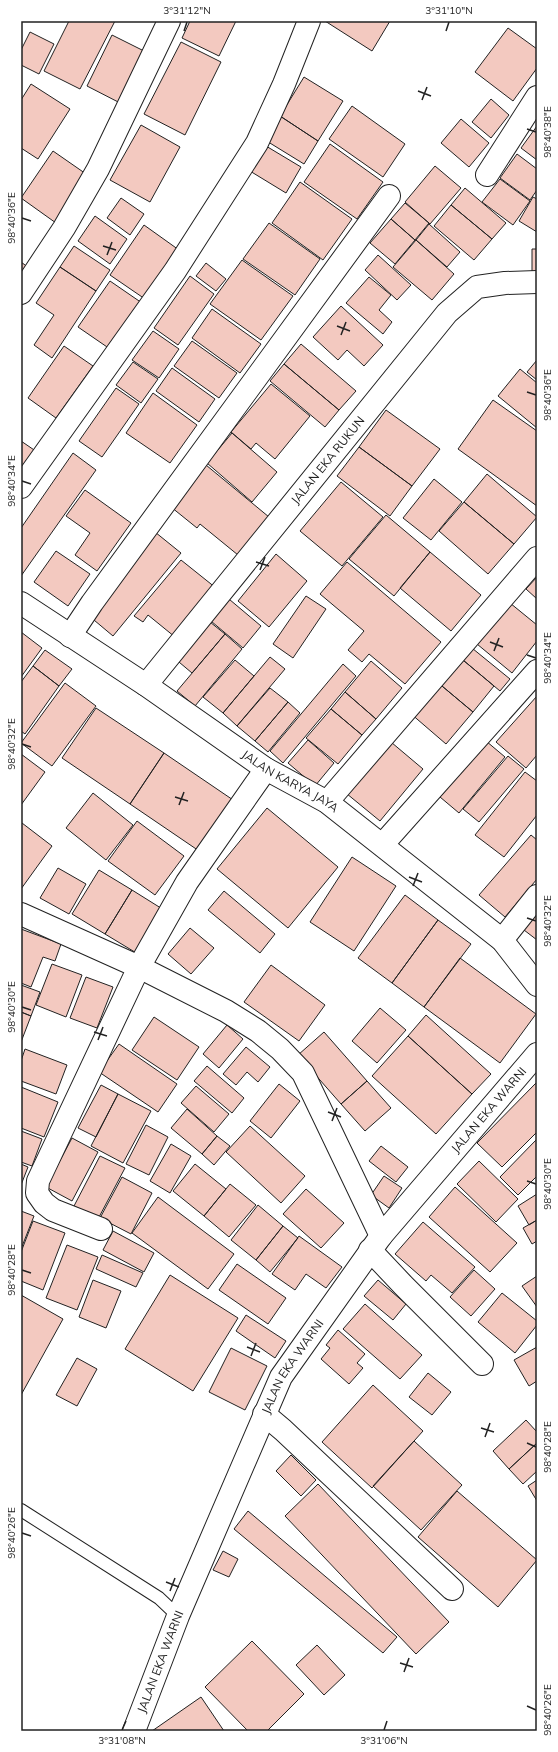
<svg xmlns="http://www.w3.org/2000/svg" width="558" height="1752" font-family="Mulish,sans-serif">
	<style>
		.building { fill: #f3c9c0; stroke: #222 }
		.lines { fill: none; stroke-linecap: round; stroke-linejoin: round }
		.lane-casing { stroke: #222; stroke-width: 14 }
		.street-casing { stroke: #222; stroke-width: 24 }
		.secondary-casing { stroke: #222; stroke-width: 24 }
		.lane { stroke: #fff; stroke-width: 12 }
		.street { stroke: #fff; stroke-width: 22 }
		.secondary { stroke: #fff; stroke-width: 22 }
		.ticks { fill: none; stroke: #222; stroke-width: 1.5 }
		.labels { text-anchor: middle; stroke-width: 3; stroke-linejoin: round; paint-order: stroke }
		.street-label { font-size: 12px; fill: #222; stroke: #fff }
		.neatline { fill: none; stroke: #222; stroke-width: 1.5 }
		.ticks-label { font-size: 10px; text-anchor: middle; fill: #222 }
	</style>
	<rect width="100%" height="100%" fill="#fff"/>
	<path class="building" d="M69,21h46l-35,68 -36,-18z
		M190,21h46l-17,35 -37,-18z
		M325,21h65l-18,30z
		M508,28l29,21v19l-24,33 -38,-29z
		M30,32l24,12 -15,30 -18,-9v-15z
		M112,35l38,19 -26,51 -37,-19z
		M181,42l40,20 -36,73 -41,-21z
		M304,77l39,24 -25,40 -38,-25z
		M31,84l39,25 -32,50 -17,-11v-48z
		M491,99l18,16 -18,23 -19,-16z
		M352,106l53,38 -22,33 -54,-38z
		M280,116l38,25 -14,23 -39,-24z
		M461,119l28,24 -20,24 -28,-24z
		M141,125l39,22 -30,55 -40,-22z
		M537,126v34l-16,-12z
		M261,143l40,24 -15,26 -41,-25z
		M330,144l53,38 -26,37 -53,-37z
		M53,151l36,25 -33,47 -35,-25z
		M517,154l20,15v21l-7,10 -30,-22z
		M435,166l26,22 -31,36 -25,-22z
		M500,179l30,22 -17,24 -31,-23z
		M300,182l52,37 -29,41 -51,-37z
		M465,188l41,35 -14,16 -41,-34z
		M533,197l4,2v33l-18,-11z
		M121,198l23,16 -14,21 -23,-17z
		M405,203l24,20 -14,17 -24,-21z
		M451,205l41,34 -18,21 -40,-34z
		M95,216l32,23 -17,25 -32,-23z
		M391,219l24,21 -20,24 -25,-21z
		M269,223l51,36 -25,36 -52,-36z
		M429,224l31,28 -13,15 -31,-27z
		M144,225l35,25 -34,49 -35,-24z
		M416,240l38,34 -22,26 -39,-33z
		M74,246l36,24 -14,21 -36,-24z
		M532,249h5v23h-5z
		M378,255l33,30 -14,15 -32,-30z
		M242,260l51,36 -32,44 -51,-36z
		M21,262l12,9 -12,17z
		M206,263l20,16 -10,12 -20,-15z
		M60,267l36,24 -44,67 -18,-13 20,-30 -18,-12z
		M190,276l24,18 -36,51 -24,-17z
		M369,277l22,18 -12,15 13,12 -9,12 -37,-31z
		M110,281l32,22 -32,46 -32,-22z
		M341,306l42,39 -19,21 -17,-16 -9,10 -25,-23z
		M212,309l49,35 -21,29 -48,-35z
		M153,331l26,18 -20,29 -27,-18z
		M192,341l45,32 -18,25 -45,-32z
		M301,344l55,47 -17,19 -55,-46z
		M64,346l29,20 -37,52 -28,-20z
		M537,360v20l-10,-8z
		M133,362l25,17 -17,24 -25,-18z
		M284,364l55,46 -14,17 -55,-46z
		M172,368l43,31 -16,23 -43,-31z
		M520,369l17,14v45l-39,-32z
		M271,384l39,32 -35,43 -19,-16 -5,6 -20,-17z
		M116,388l23,16 -37,53 -23,-16z
		M153,393l44,32 -27,38 -44,-30z
		M493,400l44,31v75l-79,-57z
		M386,410l54,39 -28,37 -53,-39z
		M232,433l45,39 -25,30 -45,-39z
		M21,441l19,13 -19,27z
		M359,447l53,39 -22,30 -53,-40z
		M73,453l23,17 -75,106v-48z
		M206,465l63,52 -31,38 -38,-31 -3,4 -26,-21z
		M487,474l50,43 -23,27 -50,-42z
		M434,479l28,23 -31,38 -28,-22z
		M341,482l42,35 -41,49 -42,-35z
		M85,490l46,33 -34,48 -22,-16 15,-22 -24,-17z
		M464,502l50,42 -26,30 -49,-43z
		M386,515l44,37 -36,44 -45,-37z
		M155,532l26,21 -68,83 -25,-21z
		M56,551l34,23 -22,32 -34,-24z
		M430,552l51,43 -30,36 -51,-43z
		M276,554l31,27 -38,46 -31,-26z
		M181,560l35,28 -41,49 -27,-22 -5,7 -9,-6z
		M347,562l94,80 -36,42 -36,-30 -7,8 -14,-12 16,-19 -44,-37z
		M537,577v22l-11,-10z
		M223,594l38,32 -18,22 -38,-32z
		M306,596l20,13 -33,49 -20,-14z
		M510,603l27,22v16l-25,32 -35,-29z
		M205,618l20,16 -33,39 -19,-16z
		M21,632l21,16 -21,29z
		M225,634l17,15 -47,57 -18,-15z
		M467,644l43,35 -10,12 -43,-36z
		M45,650l27,19 -13,17 -26,-20z
		M457,655l37,31 -21,26 -37,-31z
		M270,657l15,12 -48,57 -14,-13z
		M235,660l19,16 -31,37 -20,-16z
		M371,661l31,27 -26,31 -31,-27z
		M343,664l13,12 -73,87 -13,-12z
		M33,666l26,20 -34,48 -4,-3v-49z
		M436,681l37,31 -27,32 -36,-31z
		M65,683l31,23 -44,60 -31,-23z
		M270,688l18,14 -33,39 -18,-15z
		M345,692l31,27 -14,16 -31,-26z
		M537,696v59l-11,13 -30,-26z
		M288,702l12,11 -32,39 -13,-11z
		M96,708l68,45 -34,51 -68,-46z
		M331,709l31,26 -24,29 -32,-26z
		M385,737l38,32 -43,52 -39,-32z
		M308,740l26,23 -19,23 -27,-23z
		M486,741l19,16 -46,56 -19,-16z
		M164,753l75,51 -34,51 -75,-51z
		M21,754l24,18 -24,33z
		M508,756l16,13 -45,53 -16,-13z
		M525,772l12,9v34l-33,42 -29,-22z
		M93,793l40,32 -27,35 -40,-32z
		M267,808l71,59 -50,61 -71,-59z
		M137,821l47,35 -29,39 -47,-34z
		M22,823l30,23 -31,43v-65z
		M531,835l6,5v39l-32,38 -26,-22z
		M352,857l44,29 -42,65 -44,-29z
		M58,868l28,16 -17,30 -29,-16z
		M99,870l33,20 -27,44 -33,-20z
		M132,890l32,20 -26,44 -33,-20z
		M224,891l51,43 -15,19 -52,-43z
		M405,895l33,25 -46,63 -34,-25z
		M537,913v27l-13,-10z
		M438,920l33,24 -47,63 -32,-24z
		M190,928l24,20 -23,26 -23,-20z
		M21,929l40,15 -6,17 -12,-4 -12,30 -10,-4z
		M460,958l76,56 -36,49 -76,-56z
		M52,964l30,11 -16,42 -30,-12z
		M271,965l54,40 -26,36 -55,-39z
		M86,977l27,10 -16,41 -27,-10z
		M21,985l19,7 -9,24 -10,-4z
		M380,1008l26,22 -29,33 -25,-22z
		M21,1012l10,4 -10,26z
		M426,1015l65,59 -19,20 -64,-58z
		M154,1017l45,30 -22,33 -45,-30z
		M227,1025l16,14 -24,29 -16,-14z
		M324,1032l43,49 -26,23 -43,-49z
		M408,1036l64,58 -36,40 -64,-58z
		M119,1044l58,40 -19,28 -59,-40z
		M246,1047l24,20 -12,15 -11,-10 -11,13 -13,-11z
		M25,1049l42,16 -11,29 -35,-13v-20z
		M207,1066l37,32 -12,15 -38,-32z
		M367,1081l24,27 -26,23 -24,-27z
		M537,1082v50l-35,35 -25,-24z
		M279,1084l21,17 -29,37 -21,-17z
		M101,1085l17,9 -22,43 -18,-9z
		M196,1086l33,28 -15,18 -33,-29z
		M21,1087l37,15 -14,35 -23,-9z
		M118,1094l33,17 -28,52 -32,-17z
		M187,1109l30,27 -15,18 -31,-26z
		M146,1125l22,12 -19,38 -23,-11z
		M250,1126l55,50 -24,27 -55,-51z
		M21,1131l21,8 -10,27 -11,-4z
		M217,1136l13,10 -16,19 -12,-11z
		M72,1138l26,14 -26,49 -26,-14z
		M537,1139v37l-19,19 -18,-18z
		M171,1144l20,12 -21,37 -20,-12z
		M381,1146l27,21 -12,15 -27,-21z
		M100,1156l25,12 -27,51 -24,-13z
		M479,1161l39,38 -22,23 -39,-38z
		M21,1164l7,3 -7,18z
		M195,1164l31,25 -22,27 -31,-25z
		M384,1176l18,12 -13,20 -18,-13z
		M122,1177l30,16 -21,41 -31,-16z
		M230,1184l26,21 -27,32 -25,-21z
		M455,1187l62,56 -27,29 -61,-55z
		M306,1189l38,34 -23,25 -38,-34z
		M537,1194v26l-8,5 -11,-19z
		M158,1197l76,57 -26,35 -76,-56z
		M258,1205l25,21 -27,34 -25,-20z
		M21,1211l13,5 -13,33z
		M537,1220v21l-5,3 -9,-16z
		M33,1221l32,12 -22,57 -22,-9v-29z
		M423,1222l52,45 -23,26 -21,-18 -5,6 -31,-27z
		M283,1226l15,12 -28,34 -14,-12z
		M113,1231l41,22 -10,19 -41,-22z
		M299,1236l43,31 -16,21 -20,-14 -11,16 -23,-16z
		M67,1245l31,12 -21,53 -31,-12z
		M102,1255l41,18 -7,14 -40,-18z
		M237,1264l49,34 -18,26 -49,-34z
		M474,1270l21,19 -24,27 -21,-19z
		M170,1275l68,43 -45,73 -68,-42z
		M537,1276v31l-15,-21z
		M93,1280l28,11 -15,37 -27,-11z
		M378,1280l28,24 -13,16 -29,-24z
		M502,1293l35,28v4l-22,28 -37,-31z
		M21,1295l42,24 -42,76z
		M365,1304l57,51 -22,24 -57,-50z
		M246,1315l40,26 -11,17 -39,-27z
		M338,1330l27,24 -8,9 6,5 -14,16 -28,-25 9,-11 -4,-3z
		M537,1347v34l-8,5 -15,-26z
		M231,1348l36,18 -22,44 -36,-18z
		M77,1358l20,11 -20,37 -21,-11z
		M428,1373l23,19 -19,23 -23,-18z
		M373,1385l50,46 -51,57 -50,-46z
		M526,1420l11,12v11l-28,26 -16,-18z
		M414,1441l48,44 -41,45 -48,-44z
		M537,1443v28l-14,13 -14,-15z
		M291,1455l25,25 -15,16 -25,-25z
		M537,1480v21l-9,-15z
		M318,1484l131,138 -33,32 -131,-138z
		M457,1491l80,69 -39,47 -80,-70z
		M248,1511l149,126 -14,16 -149,-124z
		M223,1551l15,8 -9,18 -16,-7z
		M252,1641l52,53 -37,37h-19l-43,-44z
		M317,1645l28,30 -21,20 -28,-30z
		M201,1697l23,34h-72z"/>
	<g class="lines">
		<defs>
			<path id="lane" d="M21,1510l138,88 19,18"/>
			<g id="street">
				<path d="M487,175l50,-78"/>
				<path d="M21,293l43,-65 34,-59 71,-148"/>
				<path d="M21,487l154,-216 82,-128 27,-59 25,-63"/>
				<path d="M70,636l22,-33 297,-407"/>
				<path id="s1" d="M146,685l301,-372 30,-26 28,-4 32,-1"/>
				<path d="M327,802l210,-244"/>
				<path d="M383,844l154,-173"/>
				<path d="M21,914l118,53 87,44 32,20 22,18 23,24 78,163"/>
				<path d="M502,940l35,-44"/>
				<path d="M101,1229l-48,-19 -9,-7 -7,-10 1,-12 101,-214 48,-85 79,-113"/>
				<path d="M370,1250l33,35 79,79"/>
				<path d="M264,1414l19,16 169,159"/>
				<path id="s2" d="M134,1731l44,-115 103,-239 100,-141 156,-182"/>
			</g>
			<g id="secondary">
				<path id="s3" d="M21,603l125,82 120,84 61,33 175,138 35,45"/>
			</g>
		</defs>
		<use href="#lane" class="lane-casing"/>
		<use href="#street" class="street-casing"/>
		<use href="#secondary" class="secondary-casing"/>
		<use href="#lane" class="lane"/>
		<use href="#street" class="street"/>
		<use href="#secondary" class="secondary"/>
	</g>
	<path class="ticks" d="M184,31l3,-9M446,31l3,-9M418,91l13,5M422,100l5,-13M527,129l9,3M22,218l9,3M103,246l13,4M107,255l5,-13M337,326l13,5M341,335l5,-13M527,392l9,3M22,481l9,3M256,562l13,4M260,570l5,-13M490,642l13,5M494,651l5,-13M527,655l9,3M22,744l9,3M175,797l13,4M179,805l5,-13M409,877l13,5M413,886l5,-13M527,918l9,3M22,1007l9,3M94,1032l13,4M98,1040l5,-13M328,1112l13,5M332,1121l5,-13M527,1181l9,3M22,1270l9,3M247,1347l13,5M251,1356l5,-13M481,1428l13,4M485,1437l5,-14M527,1443l9,4M22,1533l9,3M166,1582l13,5M170,1591l5,-13M400,1663l13,4M404,1672l5,-14M527,1706l9,4M122,1730l4,-9M384,1730l3,-9"/>
	<g class="labels">
		<g class="street-label">
			<text dy="4" stroke="none"><textPath href="#s1" startOffset="289">JALAN EKA RUKUN</textPath></text>
			<text dy="4" stroke="none"><textPath href="#s3" startOffset="323">JALAN KARYA JAYA</textPath></text>
			<text dy="4" stroke="none"><textPath href="#s2" startOffset="722">JALAN EKA WARNI</textPath></text>
			<text dy="4" stroke="none"><textPath href="#s2" startOffset="398">JALAN EKA WARNI</textPath></text>
			<text dy="4" stroke="none"><textPath href="#s2" startOffset="74">JALAN EKA WARNI</textPath></text>
		</g>
	</g>
	<rect width="558" height="1752" fill="none" stroke="#ffffff" stroke-width="44"/>
	<rect x="22" y="22" width="514" height="1708" class="neatline"/>
	<g class="ticks-label">
		<text x="187" y="14">3°31'12"N</text>
		<text x="449" y="14">3°31'10"N</text>
		<text transform="translate(547 132) rotate(-90)" y="4">98°40'38"E</text>
		<text transform="translate(11 218) rotate(-90)" y="4">98°40'36"E</text>
		<text transform="translate(547 395) rotate(-90)" y="4">98°40'36"E</text>
		<text transform="translate(11 481) rotate(-90)" y="4">98°40'34"E</text>
		<text transform="translate(547 658) rotate(-90)" y="4">98°40'34"E</text>
		<text transform="translate(11 744) rotate(-90)" y="4">98°40'32"E</text>
		<text transform="translate(547 921) rotate(-90)" y="4">98°40'32"E</text>
		<text transform="translate(11 1007) rotate(-90)" y="4">98°40'30"E</text>
		<text transform="translate(547 1184) rotate(-90)" y="4">98°40'30"E</text>
		<text transform="translate(11 1270) rotate(-90)" y="4">98°40'28"E</text>
		<text transform="translate(547 1447) rotate(-90)" y="4">98°40'28"E</text>
		<text transform="translate(11 1533) rotate(-90)" y="4">98°40'26"E</text>
		<text transform="translate(547 1710) rotate(-90)" y="4">98°40'26"E</text>
		<text x="122" y="1744">3°31'08"N</text>
		<text x="384" y="1744">3°31'06"N</text>
	</g>
</svg>
